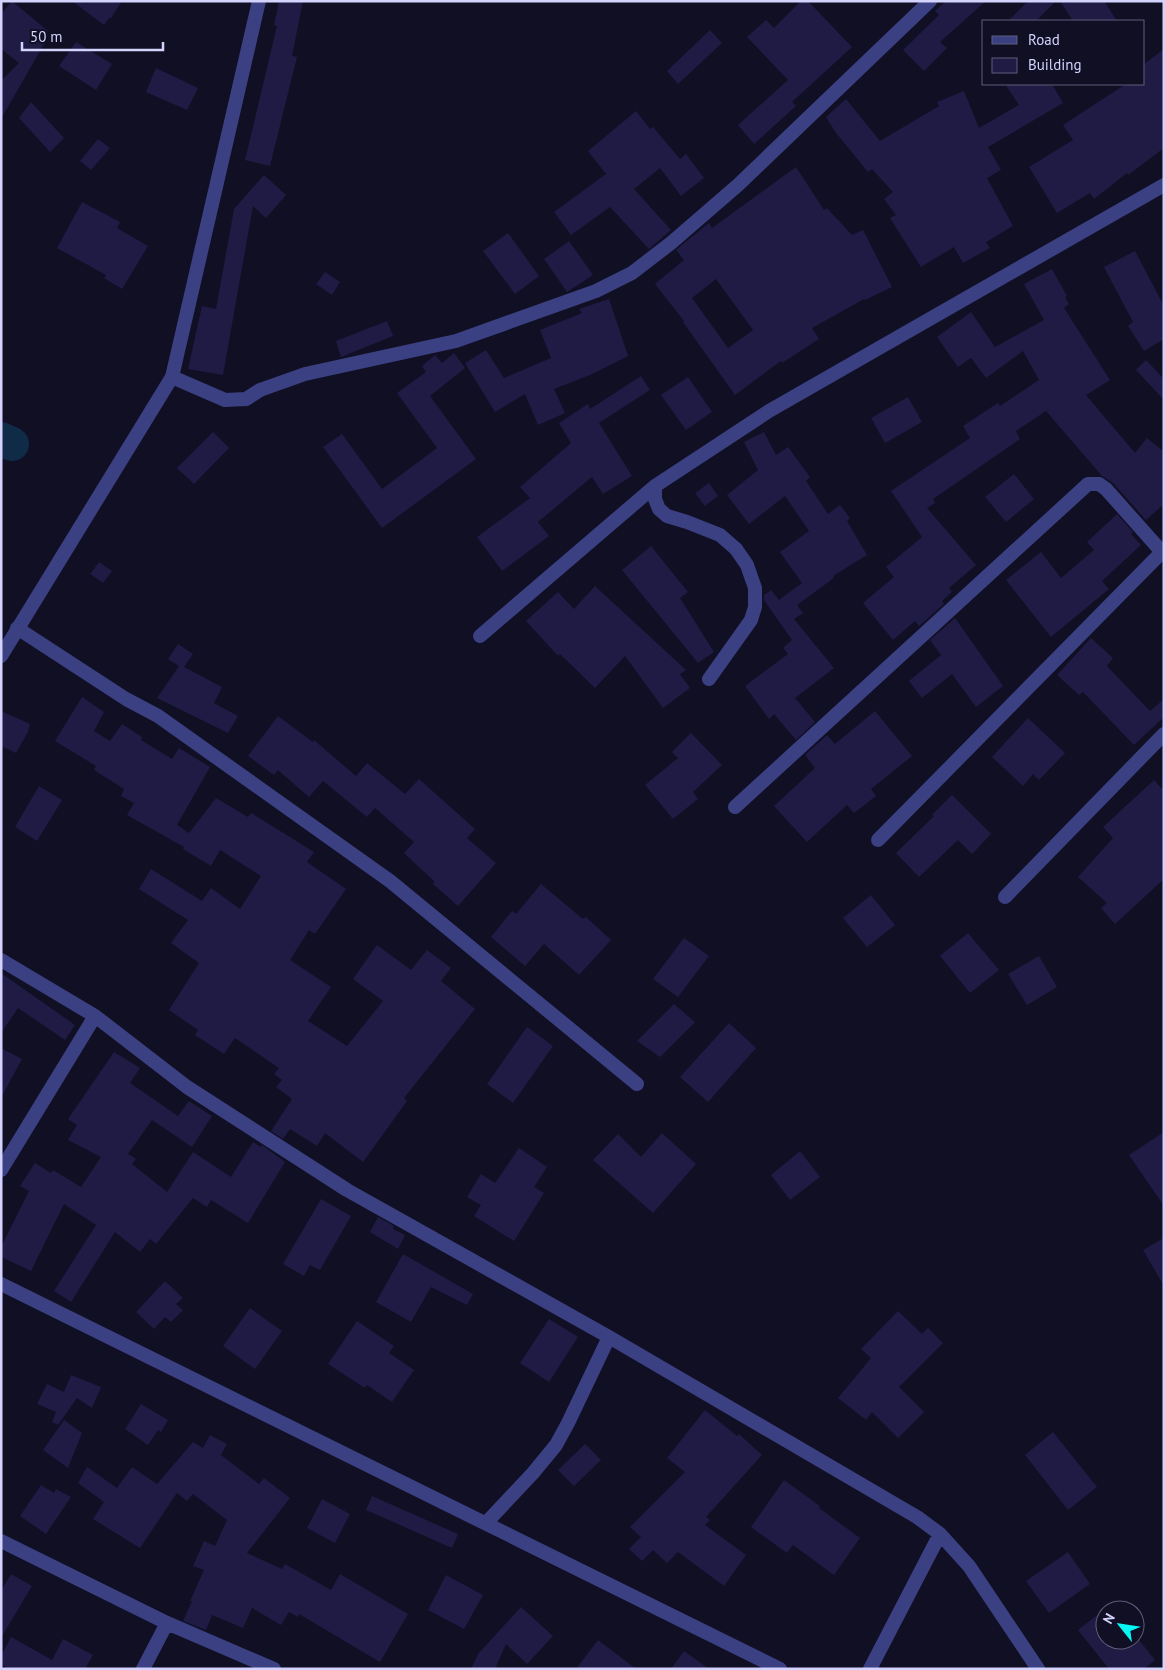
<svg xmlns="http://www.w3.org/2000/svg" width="1165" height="1670" font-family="'PT Sans',sans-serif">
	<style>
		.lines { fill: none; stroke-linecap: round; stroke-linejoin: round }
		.river { stroke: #0f2b48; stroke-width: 34 }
		.building { fill: #1f1b44; fill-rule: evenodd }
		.minor { stroke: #3b4082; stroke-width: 14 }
		.tertiary { stroke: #3b4082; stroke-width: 14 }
	</style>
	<rect width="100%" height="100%" fill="#100f24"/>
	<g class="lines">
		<path class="river" d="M1,439l11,5"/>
	</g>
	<path class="building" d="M12,1l36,30 -7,10 3,3 -43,75v-38l18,-18 -18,-14v-35z
		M72,1h50l-11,17h-2l-5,7z
		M279,1h24l-11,55 5,1 -27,109 -25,-6 32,-134 -3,-1z
		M801,1h7l44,46 -60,55 4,4 -42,38 -16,-19 50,-45 -41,-43 19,-17 8,8z
		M946,1h40l-46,41 7,6 -23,23 -21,-21 36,-35 -4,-4z
		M1028,1h28l-20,20h-28z
		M1060,1h44l13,20h-44z
		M710,30l12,13 -44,41 -11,-13z
		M76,42l36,22 -16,26 -37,-24z
		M1164,49v99l-36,27 -1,-2 -33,26 -4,-6 -33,20 -28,-46 44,-27 -10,-15 63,-41h18v-20z
		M156,68l42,20 -11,22 -41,-18z
		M1005,84h47l11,19 -75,44 13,23 -14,8 26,48 -27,16 4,6 -27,15 -9,-16 -33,20 -31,-49 6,-3 -12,-16 9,-7 -21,-23 -4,3 -32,-39 -10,-16 20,-18 34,42 59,-35 -2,-4 27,-11 15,37 40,-23z
		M31,102l33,36 -14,14 -31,-34z
		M636,111l14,18 3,-2 27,32 6,-5 18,24 -23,18 -21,-28 -26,21 37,41 -22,19 -39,-42 -39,28 -17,-23 52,-38 -18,-23z
		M98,139l12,9 -19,22 -11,-9z
		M796,167l28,43 3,-2 25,27 11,-5 29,57 -27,13 -1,-1 -52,29 7,11 -37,24 -1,-2 -46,34 -52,-73 1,-1 -29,-37 29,-24 -8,-10 13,-11 20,-16 3,5zM716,279l37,51 -25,18 -36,-50z
		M264,175l22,20 -20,23 -13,-12 -30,169 -35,-6 14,-63 14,3 18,-100z
		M82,202l38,20 -3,6 31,18 -26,43 -18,-11 2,-3 -49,-27z
		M508,233l31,43 -24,18 -32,-43z
		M569,241l24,34 -26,17 -23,-33z
		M1135,251l29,55v33l-20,12 -16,-25 5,-4 -29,-55z
		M1052,269l15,27 -2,1 4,7 -5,4 46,72 -24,15 49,58 12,-15 17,14v52l-18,16 -33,-37 -11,-7 -56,-65 -30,20 4,8 -87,60 2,4 -8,5 49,57 -27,23 3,4 -10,9 2,3 -25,22 -4,-5 -22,19 -30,-37 31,-26 -8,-10 36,-30 -31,-46 79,-53 -7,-12 35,-23 2,3 39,-26 -16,-29 -37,27 -15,-20 -13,9 -21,-30 34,-25 24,35 49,-27 -20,-36z
		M325,272l15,10 -8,13 -16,-11z
		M609,299l19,57 -38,19 -36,14 11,24 -27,12 -13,-31 -30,18 -30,-49 21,-13 18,28 47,-20 -11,-28 42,-17 -3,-4z
		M387,321l6,15 -52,21 -5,-16z
		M454,353l11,15 -35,28 46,63 -94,69 -59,-81 19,-13 40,55 55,-41 -40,-55 29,-21 -4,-6 13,-11 7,8z
		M1146,360l18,19v21l-28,-30z
		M641,376l9,14 -51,33 33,53 -29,18 -11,-17 -54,45 11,14 -47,35 -25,-34 53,-39 -10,-11 51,-44 -12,-20 29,-19 2,5z
		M688,377l24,35 -26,18 -25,-35z
		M908,397l14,25 -37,21 -14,-25z
		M213,432l16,16 -35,36 -17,-16z
		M764,432l12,23 12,-8 22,30 -4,4 22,33 12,-9 10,13 -3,3 20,34 -34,21 1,2 -37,27 6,8 -9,6 40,49 -39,30 20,24 -19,18 -22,-26 -5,5 -24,-33 43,-32 -5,-6 9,-8 -28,-40v-5l7,-5 8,10 23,-17 -22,-31 29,-21 -24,-35 -36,28 -22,-29 31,-25 -14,-28z
		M1014,474l20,25 -28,23 -21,-25z
		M709,483l9,13 -13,10 -10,-13z
		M1117,514l16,18 -2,2 10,11 -39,36 7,8 -58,48 -45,-57 35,-28 20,26 33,-28 -7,-8z
		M651,546l37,46 -8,6 34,54 -16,11 -76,-93z
		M99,562l13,9 -9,12 -13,-9z
		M595,586l91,84 -6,4 10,14 -27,20 -38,-52 -30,32 -35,-34 -2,2 -32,-35 32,-29 16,17z
		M955,618l48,68 -27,21 -24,-33 -30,24 -13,-17 32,-26 -11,-15z
		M1091,638l22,20 -6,8 43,45 14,-12v18l-30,28 -51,-53 -4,3 -22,-20z
		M178,644l15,10 -9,13 38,20 -8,16 24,13 -10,17 -71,-35 22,-32 -11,-7z
		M82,697l22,15 -10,19 16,10 12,-17 20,13 -1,3 31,19 7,-11 31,19 -33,58 12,8 27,-35 32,19 3,-4 63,39 -7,10 39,27 -31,45 -6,-4 -19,30 41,27 -23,34 39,25 36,-45 -30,-22 24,-34 34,25 16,-20 24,18 -10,13 34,28 -71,89 3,3 -44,61 -38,-29 -8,13 -27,-17 -7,10 -12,-8 21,-32 -16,-12 6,-7 -8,-6 5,-6 -44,-30 -11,16 -29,-19 3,-5 -29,-20 30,-47 -28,-20 17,-23 -49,-31 12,-20 51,32 9,-13 29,21 21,-33 -41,-26 -9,16 -28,-17 1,-2 -57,-32 7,-12 -13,-7 3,-7 -30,-19 2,-4 -41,-25z
		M1,711l29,13 -2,6h1l-13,23 -15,-7z
		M875,711l37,45 -41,33 5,7 -22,17 -7,-8 -40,37 -33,-36 41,-38 -10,-13 22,-20 8,9z
		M278,716l35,26 1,-2 42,36 11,-13 38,31 14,-15 56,50 -8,9 29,25 -38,43 -25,-22 2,-2 -31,-29 10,-11 -39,-34 -8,9 -44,-36 -14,16 -31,-27 -4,5 -26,-19z
		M1028,718l37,35 -26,27 -6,-6 -10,12 -31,-29z
		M691,733l31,32 -29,27 5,7 -25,20 -28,-34 33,-27 -6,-6z
		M1154,780l10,11v88l-49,45 -14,-16 6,-5 -29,-26 35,-39 -10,-11z
		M39,786l23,14 -25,41 -22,-14z
		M952,795l39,39 -19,20 -14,-14 -39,37 -23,-24 38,-37 -2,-1z
		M541,884l42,35 3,-2 25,23 -32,35 -35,-31 -19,22 -34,-29 21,-26 4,3z
		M871,895l24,30 -28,22 -24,-29z
		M968,933l31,37 -29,23 -30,-37z
		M684,938l25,18 -31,41 -25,-18z
		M1039,956l18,31 -30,18 -19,-31z
		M1,973l74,52 -10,15 -47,-32 -17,25z
		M674,1004l21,18 -35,35 -23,-16z
		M729,1023l27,25 -48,54 -28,-25z
		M527,1027l26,19 -40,57 -26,-19z
		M1,1048l21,11 -21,39z
		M114,1052l26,16 -10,15 48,33 11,-15 23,15 -20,31 -40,-27 -24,34 8,5 -4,5 35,28 26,-40 38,25 22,-35 8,5 1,-2 23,17 -37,61 -37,-23 -4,7 -14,-9 -37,46 -6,-5 -10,13 -25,-20 -44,70 -17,-11 42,-66 -32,-21 -33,67 -30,-14v-10l28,-56 -9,-5 15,-23 16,10 2,-3 28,17 20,-30 -33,-17 9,-15 -9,-6z
		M1164,1132v74l-35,-51z
		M662,1133l34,31 -43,49 -60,-53 25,-26 23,23z
		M519,1148l28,19 -13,20 10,6 -30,48 -40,-25 7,-11 -14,-8 14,-23 14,9z
		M800,1151l20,26 -30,23 -19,-25z
		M321,1199l30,17 -31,54 -10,-5 -6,11 -21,-12z
		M378,1217l16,9 -1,3 12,6 -7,14 -28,-17z
		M1164,1238v48l-21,-36z
		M403,1254l70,40 -6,11 -36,-18 -20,35 -35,-20z
		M165,1281l18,17 -7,6 7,6 -12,12 -6,-5 -11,12 -18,-17z
		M250,1308l32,23 -27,38 -32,-23z
		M898,1311l24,23 6,-6 15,15 -44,44 25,25 -26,26 -26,-26 -6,8 -28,-22 33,-40 -10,-9z
		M549,1319l29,18 -29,45 -29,-19z
		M357,1321l37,25 -5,7 25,17 -22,32 -25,-17 -2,3 -37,-24z
		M71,1375l30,12 -9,21 -15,-10 -19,27 -6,-3 4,-10 -19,-8 10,-20 17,8z
		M141,1404l27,16 -7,12 -3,-2 -10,15 -23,-16z
		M705,1410l32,26 2,-2 23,21 -56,62 4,3 -5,5 41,30 -22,31 -46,-34 -11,11 -14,-13 -11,11 -13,-12 12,-12 -11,-10 55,-55 -18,-14z
		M64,1420l18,13 -14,35 -25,-18z
		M1053,1432l44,55 -29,23 -43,-55z
		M210,1435l17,9 -6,11 38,29 5,-6 26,20 -43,55 35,16 3,-5 46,26 9,-16 68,40 -28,48 -81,-48 -1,3 -9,-5 -8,13 -29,-17 -9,20 -31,-13 -6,15 -23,-9 9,-20h-2l14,-31 -11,-4 11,-25 11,5 12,-26 -34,-26 -6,7 -10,-8 -37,55 -47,-29 11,-17 -26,-19 9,-16 30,21 15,-21 25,17 36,-42 10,6z
		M585,1444l16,16 -27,26 -16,-16z
		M784,1480l36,26 -1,2 41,30 -26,37 -41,-30 -6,8 -36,-26z
		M41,1485l13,8 2,-4 15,8 -25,37 -26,-18z
		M372,1496l86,38 -6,14 -86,-38z
		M322,1499l28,15 -15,29 -28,-15z
		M1068,1552l22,32 -41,29 -23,-32z
		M11,1574l21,12 -31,52v-47z
		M446,1575l37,20 -19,34 -36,-19z
		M521,1607l32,29 -26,28 -21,-20 -11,25h-24l7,-15z
		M1105,1609v31h34l16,20 -11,9h-35l-31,-39z
		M11,1637l41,23 11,-21 30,16 -8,14h-76l-8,-5v-8z
		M598,1640l38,29h-60z
		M684,1651l25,18h-38z"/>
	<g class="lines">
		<path class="minor" d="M172,377l53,23 21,-1 14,-9 45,-16 151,-33 140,-50 36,-18 39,-30 67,-58 192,-184
			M655,486v13l4,10 8,7 20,6 33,13 16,14 11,16 8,23v19l-4,13 -42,59
			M17,628l109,71 32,17 232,165 247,203
			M480,636l175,-150 114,-75 395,-226
			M735,807l353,-323h11l7,5 56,63
			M878,840l286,-290
			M1005,897l159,-163
			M1,960l94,56 92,71 160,103 262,147 308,180 23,17 29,32 69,103
			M1,1170l94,-154
			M1,1284l779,385
			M486,1523l47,-50 23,-28 12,-22 41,-86
			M1,1541l166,82 107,46
			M143,1669l24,-46
			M870,1669l70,-135"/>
		<path class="tertiary" d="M1,656l171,-279 87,-376"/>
	</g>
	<rect width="1165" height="1670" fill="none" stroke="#d3d3fe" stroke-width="5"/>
	<rect x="982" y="20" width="162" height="65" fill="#100f24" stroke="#5e5d7b"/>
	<rect x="992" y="36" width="25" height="8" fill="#3b4082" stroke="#5e5d7b"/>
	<text x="1028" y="45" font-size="15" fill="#d3d3fe">Road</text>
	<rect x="992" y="58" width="25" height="15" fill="#1f1b44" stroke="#5e5d7b"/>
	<text x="1028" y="70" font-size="15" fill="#d3d3fe">Building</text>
	<g transform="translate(1120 1625) rotate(300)"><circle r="24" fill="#100f24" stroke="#5e5d7b"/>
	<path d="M0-4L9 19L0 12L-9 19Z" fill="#06f7f4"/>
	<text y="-8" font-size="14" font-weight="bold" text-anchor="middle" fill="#d3d3fe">N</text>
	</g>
	<path d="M22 42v8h141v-8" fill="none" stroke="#d3d3fe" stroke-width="2.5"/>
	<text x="30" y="42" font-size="15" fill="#d3d3fe" stroke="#100f24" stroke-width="4" paint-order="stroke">50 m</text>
</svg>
